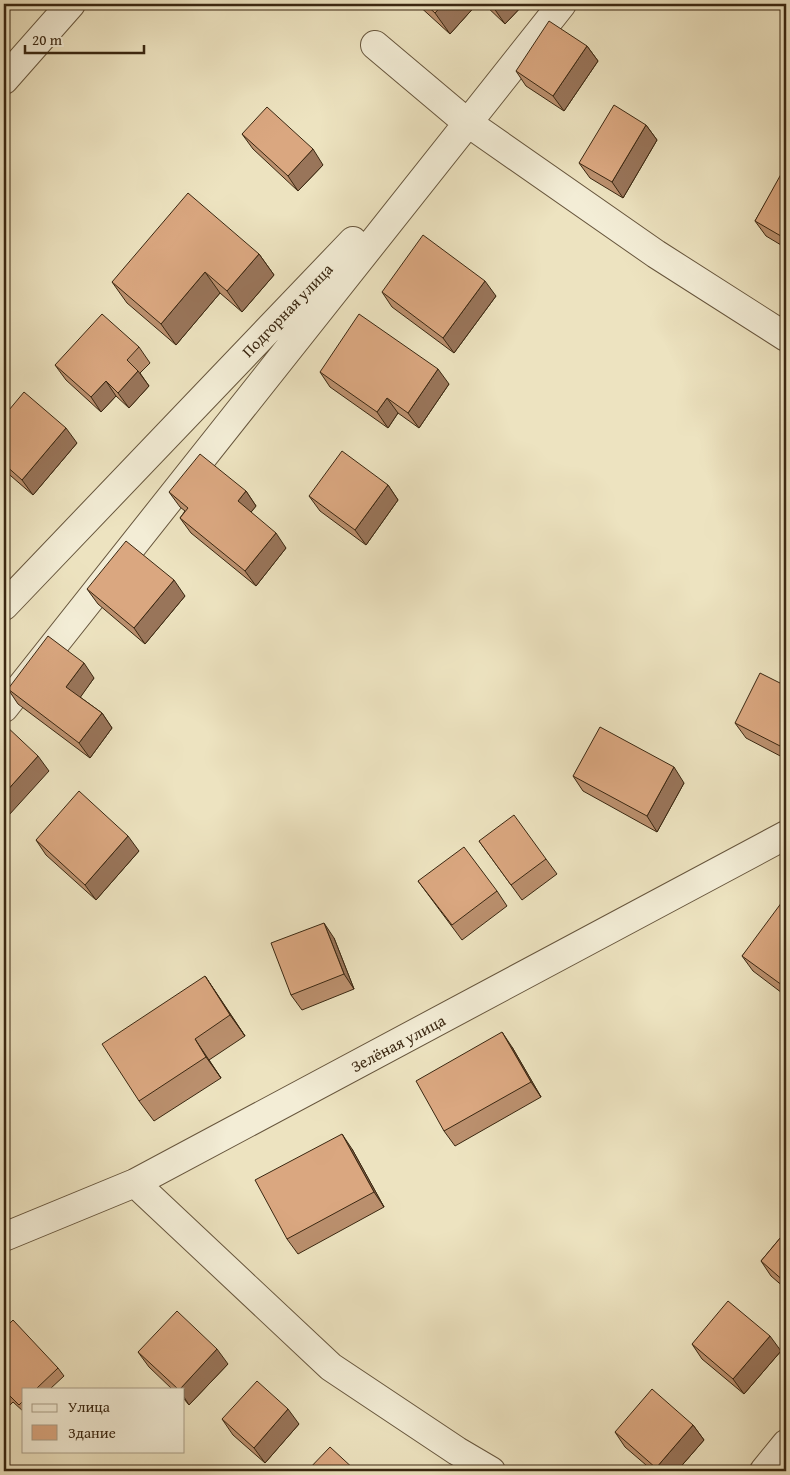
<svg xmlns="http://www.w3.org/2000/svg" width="790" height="1475" font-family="'Gentium Book Plus',serif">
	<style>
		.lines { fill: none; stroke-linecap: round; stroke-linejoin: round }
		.minor-casing { stroke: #67563d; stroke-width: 30 }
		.minor { stroke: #f3edd6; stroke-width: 28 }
		.wall { fill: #bb906e; stroke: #3a2711 }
		.shaded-wall { fill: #99755a; stroke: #3a2711 }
		.building { fill: #daa780; stroke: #3a2711 }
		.labels { text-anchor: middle; stroke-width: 4; stroke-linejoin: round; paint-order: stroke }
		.street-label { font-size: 16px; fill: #3a2711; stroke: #f3edd6 }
	</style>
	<rect width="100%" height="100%" fill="#ede3c0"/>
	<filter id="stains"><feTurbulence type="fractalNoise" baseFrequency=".004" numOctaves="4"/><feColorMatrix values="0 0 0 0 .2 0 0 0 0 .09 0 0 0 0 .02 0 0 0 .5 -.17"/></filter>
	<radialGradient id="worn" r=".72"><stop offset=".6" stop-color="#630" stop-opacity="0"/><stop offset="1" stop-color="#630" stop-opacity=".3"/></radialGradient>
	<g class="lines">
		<defs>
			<path id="minor" d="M375,45l89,75 192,134 130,83
				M4,80l67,-76
				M4,606l349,-365
				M4,708l558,-704
				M135,1183l196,184 126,84 34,20
				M4,1237l131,-54 651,-348
				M764,1471l22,-27"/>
		</defs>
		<use href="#minor" class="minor-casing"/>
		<use href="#minor" class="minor"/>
	</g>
	<path class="wall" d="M417,4h60l-27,30z
		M484,4h40l-19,20z
		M587,46l11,15 -34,50 -38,-25 -10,-15z
		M646,125l11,15 -34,58 -33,-20 -11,-15z
		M242,134l81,31 -25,26 -45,-42z
		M786,168v80l-20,-12 -11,-15z
		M259,254l15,21 -32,37 -22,-19 -44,52 -49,-42 -15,-21z
		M382,292l114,4 -42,57 -62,-46z
		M139,347l11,16 -10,10 9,13 -20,22 -13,-12 -15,16 -35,-32 -11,-15z
		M320,372l129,12 -30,44 -21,-15 -10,15 -58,-41z
		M4,416l73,27 -44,52 -29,-25z
		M388,485l10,15 -32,45 -46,-34 -11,-15z
		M246,491l10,15 -5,6 35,36 -30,38 -65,-53 -11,-15 5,-7 -5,-4 -11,-15z
		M87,589l98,7 -40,48 -47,-40z
		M94,678l-14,19 22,16 10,15 -22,30 -72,-54 -10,-15z
		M786,686v73l-40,-21 -11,-15z
		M573,776l111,7 -27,49 -74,-41z
		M36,840l103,11 -43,49 -50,-45z
		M479,841l67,18 11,15 -35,26z
		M418,881l79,10 10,15 -45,34z
		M786,905v91l-33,-25 -11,-15z
		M334,938l20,51 -52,21 -11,-15z
		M205,976l40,60 -36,24 12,18 -67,43 -15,-20z
		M512,1047l29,50 -86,49 -11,-15z
		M352,1149l32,58 -86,47 -11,-15z
		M786,1231v58l-15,-13 -10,-15z
		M4,1329l54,39 6,8 -14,13h-26v23l-11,-10 -9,9z
		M692,1344l89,7 -37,43 -42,-35z
		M138,1352l90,12 -39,41 -5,-6v-10h-12l-23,-22z
		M222,1419l77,5 -34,39 -32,-28z
		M693,1425l11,15 -27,31h-24l-28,-24 -10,-15z"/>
	<path class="shaded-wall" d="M443,4h34l-27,30 -15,-21z
		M491,4h33l-19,20z
		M587,46l11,15 -34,50 -11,-15z
		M646,125l11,15 -34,58 -11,-16z
		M313,149l10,16 -25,26 -10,-15z
		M259,254l15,21 -32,37 -15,-21z
		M205,272l15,21 -44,52 -15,-21z
		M485,281l11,15 -42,57 -11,-15z
		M438,369l11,15 -30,44 -11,-15z
		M138,371l11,15 -20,22 -11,-15z
		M106,381l10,15 -15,16 -10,-15z
		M387,398l11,15 -10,15 -11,-16z
		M66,428l11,15 -44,52 -11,-15z
		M388,485l10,15 -32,45 -11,-15z
		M246,491l10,15 -8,10 -10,-15z
		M276,533l10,15 -30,38 -11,-15z
		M174,580l11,16 -40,48 -11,-16z
		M84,663l10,15 -17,24 -11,-15z
		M102,713l10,15 -22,30 -11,-15z
		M38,756l11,15 -40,44 -5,-7v-14z
		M674,767l10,16 -27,49 -10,-16z
		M128,836l11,15 -43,49 -11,-15z
		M324,923l10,15 20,51 -10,-15z
		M205,976l40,60 -15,-21z
		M502,1032l10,15 29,50 -10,-15z
		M195,1039l26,39 -15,-21z
		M342,1134l10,15 32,58 -10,-15z
		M770,1336l11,15 -37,43 -11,-15z
		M217,1349l11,15 -39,41 -5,-8v-8h-4z
		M288,1409l11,15 -34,39 -11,-15z
		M693,1425l11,15 -27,31h-18l-3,-3z"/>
	<path class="building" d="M425,4h18l-8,9z
		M549,21l38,25 -34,50 -37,-25z
		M786,70v9l-4,-4z
		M614,105l32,20 -34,57 -33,-19z
		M267,107l46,42 -25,27 -46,-42z
		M785,167l1,1v71l-31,-18z
		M188,193l71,61 -32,37 -22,-19 -44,52 -49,-42z
		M423,235l62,46 -42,57 -61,-46z
		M102,314l37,33 -12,13 11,11 -20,22 -12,-12 -15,16 -36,-32z
		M359,314l79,55 -30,44 -21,-15 -10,14 -57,-40z
		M24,392l42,36 -44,52 -18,-16v-48z
		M342,451l46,34 -33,45 -46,-34z
		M200,454l46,37 -8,10 38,32 -31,38 -65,-53 8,-10 -19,-16z
		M126,541l48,39 -40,48 -47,-39z
		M48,636l36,27 -18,24 36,26 -23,30 -71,-54z
		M760,673l26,13v57l-2,5 -49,-25z
		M4,724l34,32 -34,38z
		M600,727l74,40 -27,49 -74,-40z
		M79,791l49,45 -43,49 -49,-45z
		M514,815l32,44 -35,26 -32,-44z
		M464,847l33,44 -45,34 -34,-44z
		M782,902l4,3v83l-44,-32z
		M324,923l20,51 -53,21 -20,-52z
		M205,976l25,39 -35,24 11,18 -67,44 -37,-57z
		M502,1032l29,50 -87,49 -28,-50z
		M342,1134l32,58 -87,47 -32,-59z
		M786,1231v52l-25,-22z
		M728,1301l42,35 -37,43 -41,-35z
		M177,1311l40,38 -37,40h-2l-40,-37z
		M13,1320l45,48 -22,21h-12v11l-5,5 -11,-11 -4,4v-69z
		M257,1381l31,28 -34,39 -32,-29z
		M652,1389l41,36 -37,43 -41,-36z
		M330,1447l26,24h-49z"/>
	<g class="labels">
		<g class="street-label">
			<text transform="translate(287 310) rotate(-46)" y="6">Подгорная улица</text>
			<text transform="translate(398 1043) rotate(-28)" y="6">Зелёная улица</text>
		</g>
	</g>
	<rect width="790" height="1475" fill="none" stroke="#ede3c0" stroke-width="20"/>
	<rect x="5" y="5" width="780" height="1465" fill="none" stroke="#3a2711" stroke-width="2.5"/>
	<rect x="10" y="10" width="770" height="1455" fill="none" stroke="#3a2711"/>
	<rect x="22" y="1388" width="162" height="65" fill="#f3edd6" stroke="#a99e87"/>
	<rect x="32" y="1404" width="25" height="8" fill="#f3edd6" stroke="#a99e87"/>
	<text x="68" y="1412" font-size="15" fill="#3a2711">Улица</text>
	<rect x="32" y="1425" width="25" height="15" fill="#daa780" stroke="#a99e87"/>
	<text x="68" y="1438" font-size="15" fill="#3a2711">Здание</text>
	<path d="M25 45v8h119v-8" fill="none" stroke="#3a2711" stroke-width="2.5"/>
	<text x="32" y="45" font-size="15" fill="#3a2711" stroke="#f3edd6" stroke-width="4" paint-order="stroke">20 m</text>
	<rect width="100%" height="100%" filter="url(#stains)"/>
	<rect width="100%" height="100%" fill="url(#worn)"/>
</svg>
